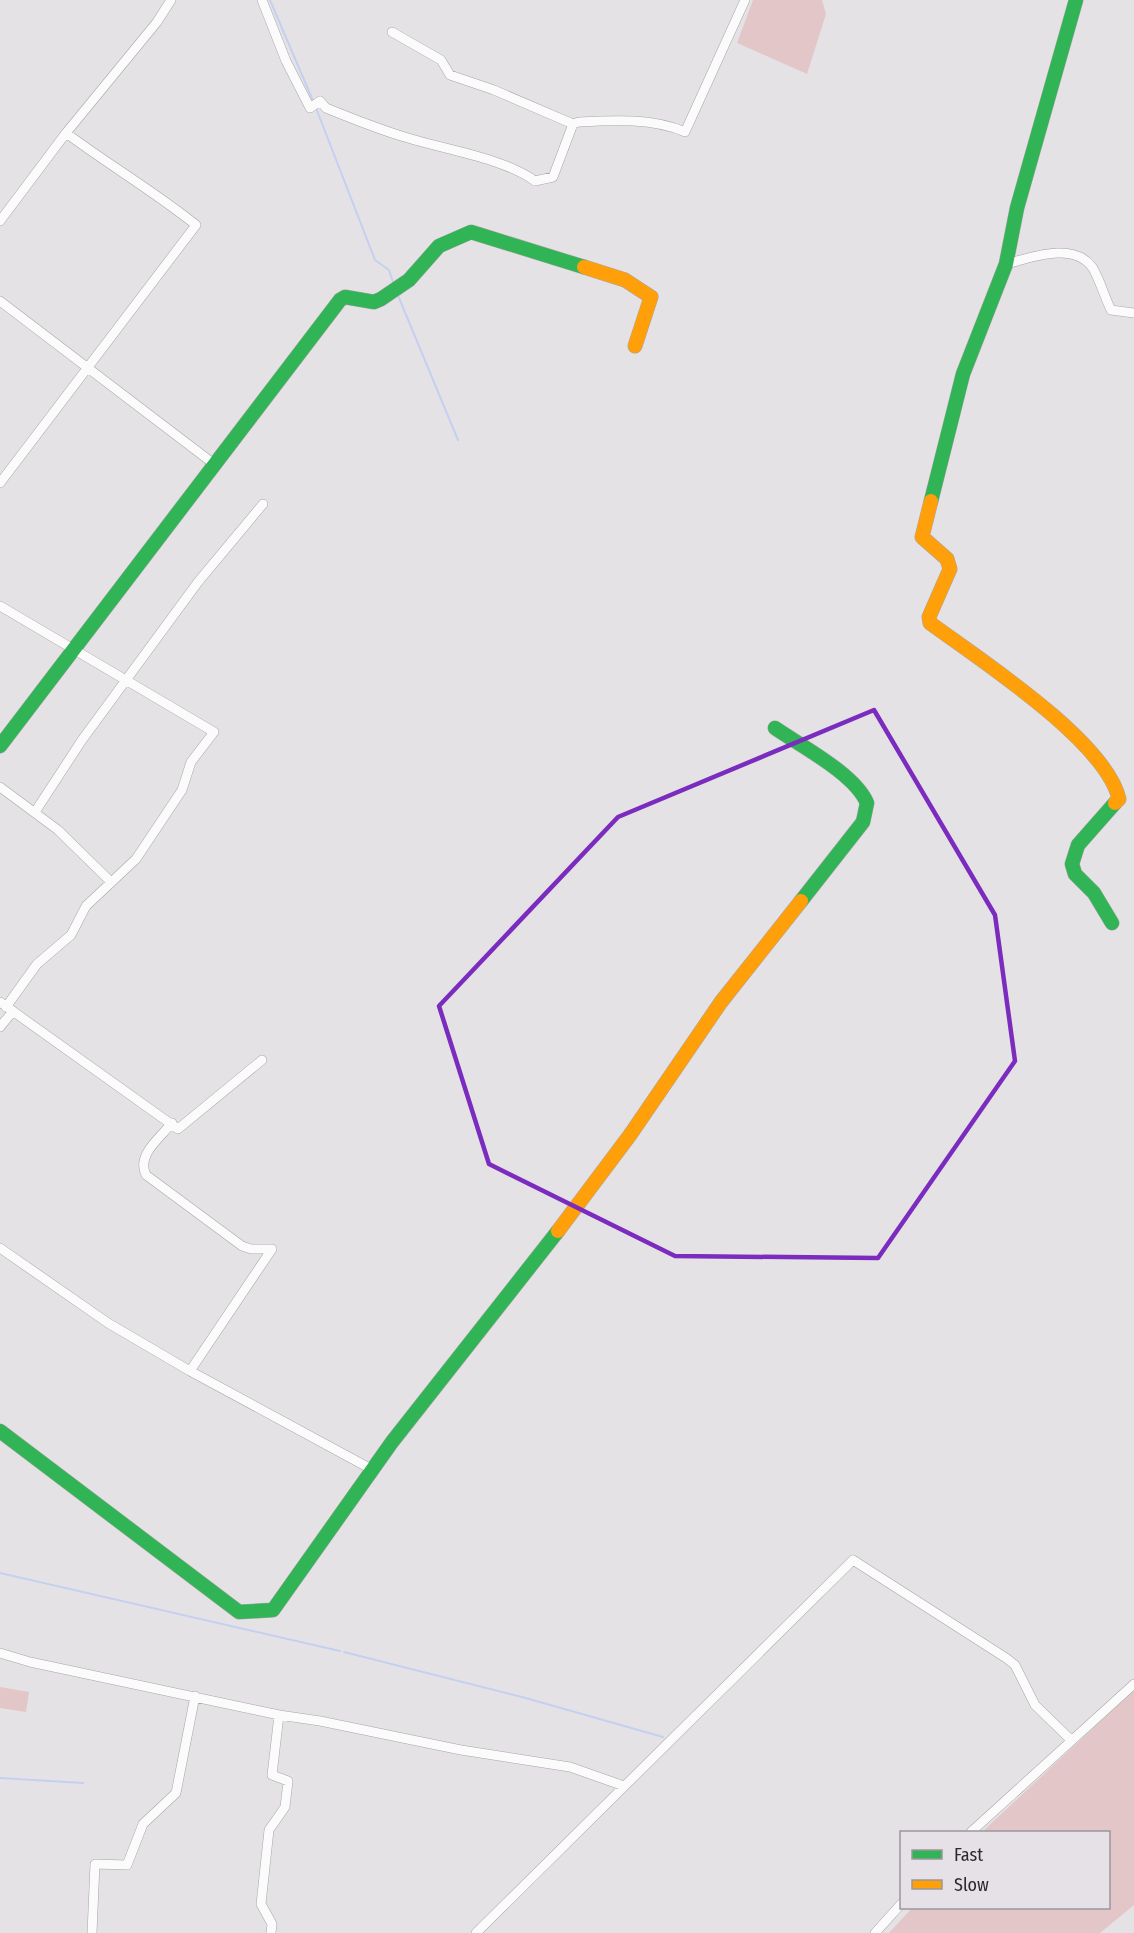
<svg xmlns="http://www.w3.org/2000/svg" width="1134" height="1933" font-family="'Fira Sans Condensed',sans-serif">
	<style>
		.green { fill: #e3c6c8 }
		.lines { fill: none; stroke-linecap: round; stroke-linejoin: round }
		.stream { stroke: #c5d0f0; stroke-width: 2 }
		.street-casing { stroke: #a7a5a7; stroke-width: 10 }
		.fast-casing { stroke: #a7a5a7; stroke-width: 15 }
		.slow-casing { stroke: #a7a5a7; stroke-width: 15 }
		.street { stroke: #fbfbfb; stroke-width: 9 }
		.fast { stroke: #30b455; stroke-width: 14 }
		.slow { stroke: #ff9f0a; stroke-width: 14 }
		.marked { fill: none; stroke: #7b2cbf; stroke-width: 4.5; stroke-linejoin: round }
	</style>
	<rect width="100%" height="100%" fill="#e5e2e6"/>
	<path class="green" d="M753,0h69l4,14 -19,60 -70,-31z
		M0,1687l29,5 -3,20 -26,-4z
		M1134,1690v215l-34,28h-211l23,-25h196v-76h-126z"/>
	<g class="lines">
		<path class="stream" d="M270,0l44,103
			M316,108l59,152 14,10 5,15
			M397,293l61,147
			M0,1573l340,78
			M344,1652l178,45 141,40
			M0,1778l83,5"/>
		<defs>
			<path id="street" d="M262,0l24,61 24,47 10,-7 6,7c27,11 54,22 82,30 39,12 95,20 127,43l18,-4 20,-53 6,-2c34,-2 75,-4 106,10l60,-132
				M392,32l49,28 9,15 44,15 79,34
				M0,221l66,-88 91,-111 14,-22
				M1006,264c24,-6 67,-23 86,3 6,8 13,31 19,43l23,3
				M0,301l214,163
				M0,483l196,-258c-41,-33 -87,-60 -130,-92
				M0,606l214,126 -23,30 -9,28 -46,69 -50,47 -15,29 -34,29 -31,43
				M0,787l58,43 53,52
				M35,812l47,-72 116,-158 65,-78
				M0,1002l178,127 84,-69
				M0,1027l13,-16
				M172,1123c-12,15 -36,32 -26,52l96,71 9,3h21
				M0,1248l108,75 82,48 183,99
				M190,1371l82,-122
				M0,1653l30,9 249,53 41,6 141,29 109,17 54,19
				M971,1832l163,-148
				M92,1933l3,-69 32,1 16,-41 33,-31 19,-97
				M271,1933l1,-9 -11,-20 8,-74 16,-23 3,-26 -16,-6 7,-60
				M476,1933l377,-373 153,98 9,7 20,40 36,35
				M875,1933l27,-30"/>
			<path id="fast" d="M931,501l32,-127 43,-110 11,-56 59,-208
				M775,728c26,18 80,46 92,75l-4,19 -62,79
				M0,746l340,-446 5,-3 29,5 7,-3 28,-19 30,-34 32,-14 113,35
				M1112,923l-18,-30 -19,-19 -3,-10 6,-19 37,-42
				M0,1431l239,181 34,-2 119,-168 166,-211"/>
			<path id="slow" d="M584,267l41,13 26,17 -16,49
				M931,501l-9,36 25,22 3,10 -21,48 1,6c49,36 176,118 189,176l-4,4
				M558,1231l72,-96 91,-133 80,-101"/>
		</defs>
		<use href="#street" class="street-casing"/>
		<use href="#fast" class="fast-casing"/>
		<use href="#slow" class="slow-casing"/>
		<use href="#street" class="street"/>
		<use href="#fast" class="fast"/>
		<use href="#slow" class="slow"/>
	</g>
	<path class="marked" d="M874,710l121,205 20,146 -137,197 -203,-2 -186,-92 -50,-158 179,-189z"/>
	<rect x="900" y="1831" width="210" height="78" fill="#e6e1e7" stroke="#9b979c" stroke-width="1.5"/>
	<rect x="912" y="1850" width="30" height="9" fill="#30b455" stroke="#9b979c" stroke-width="1.5"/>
	<text x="954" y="1861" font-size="18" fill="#2b292b">Fast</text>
	<rect x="912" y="1880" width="30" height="9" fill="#ff9f0a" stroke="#9b979c" stroke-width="1.5"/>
	<text x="954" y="1891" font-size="18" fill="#2b292b">Slow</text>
</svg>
